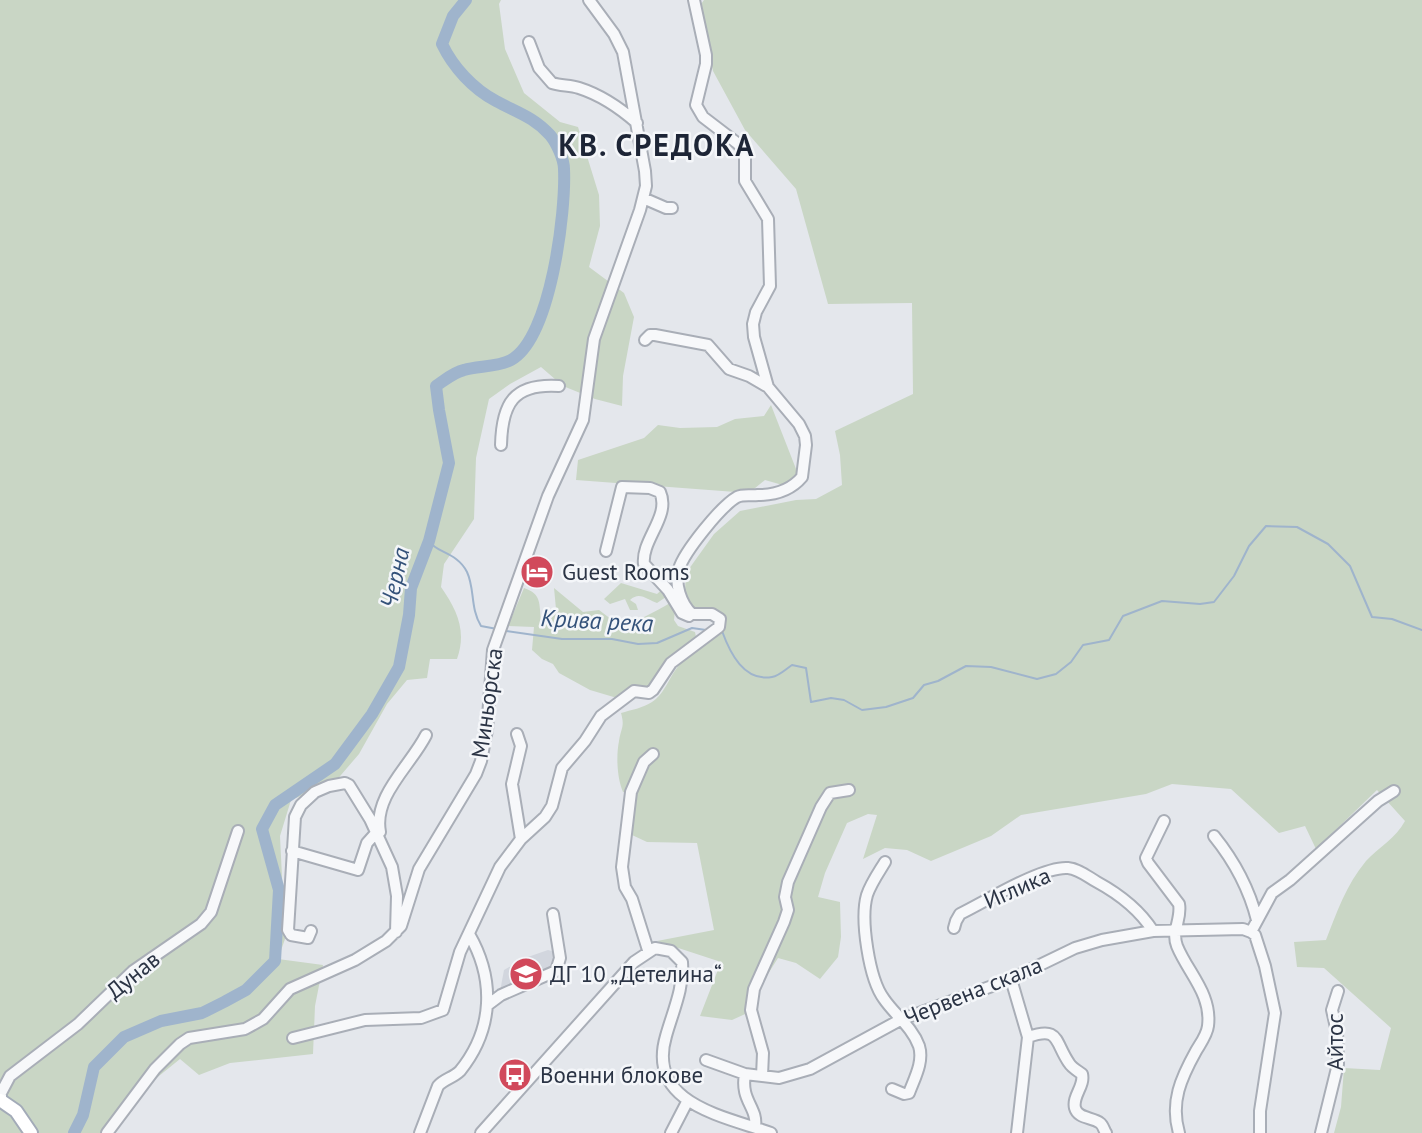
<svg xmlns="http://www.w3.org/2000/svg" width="1422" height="1133" font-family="'PT Sans',sans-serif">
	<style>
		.built { fill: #d2d6de }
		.green { fill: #c9d6c5 }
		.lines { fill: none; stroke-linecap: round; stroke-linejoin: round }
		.stream { stroke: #9fb4cc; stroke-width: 2 }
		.river { stroke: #9fb4cc; stroke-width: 12 }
		.minor-casing { stroke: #a9aeb7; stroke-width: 14 }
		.major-casing { stroke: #a3abb8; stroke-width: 16 }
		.minor { stroke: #f7f8fa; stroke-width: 10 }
		.major { stroke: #fff; stroke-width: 12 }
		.labels { text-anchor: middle; stroke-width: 5; stroke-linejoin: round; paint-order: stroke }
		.poi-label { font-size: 23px; fill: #2b3445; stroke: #f4f6f9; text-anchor: start }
		.street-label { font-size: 23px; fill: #2b3445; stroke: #f4f6f9 }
		.water-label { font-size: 24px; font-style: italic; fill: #34527a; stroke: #f4f6f9 }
		.district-label { font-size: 30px; font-weight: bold; letter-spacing: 2px; fill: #1d2536; stroke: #f4f6f9 }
	</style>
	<rect width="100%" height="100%" fill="#e4e7ec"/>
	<path class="built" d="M548,950l7,2v19l-56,26 5,-27 21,-12z"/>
	<path class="green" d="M0,0h501l-2,4 6,45 19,44 36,29 18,5 21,68 1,31 -11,41 35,26 10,24 -11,59 -1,30 -27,-7 -32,-13 -22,-19 -31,17 -21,15 -13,59 -2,61 -30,45 -3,23c16,23 26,44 16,72h-27l-3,19 -20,2 -20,24 -28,50 -24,28 -44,18 -11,36 5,103 -7,20 45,6 -8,41 -2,48 -83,9 -31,12 -19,-16 -26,21 -41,53h-113z
		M704,0h718v1133h-88l7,-26 3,-39 36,2 11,-42 -67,-60 -27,-1 -3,-25 32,-2c11,-28 20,-55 40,-79 13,-14 30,-23 39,-40l-28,-31 -61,59 -11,-23 -26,7 -48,-44 -59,-5 -26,10 -125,21 -30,21 -60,25 -24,-11 -22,-2 -22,11 14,-44 -9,-1 -21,9 -22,50 -7,24 22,5 1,35 -3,20 -18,22 -24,-16 -18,-5 -17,27 -7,25 -22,10 -32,-4 21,-54 -64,-21 57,-11 -17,-87 -50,-1 -15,-7 2,-41 -11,-2c-6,-14 -7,-36 -4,-51 2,-13 6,-14 2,-28 10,-3 22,-5 31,-11 14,-9 18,-28 29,-39 12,-11 54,-31 40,-50 -6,-8 -16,-5 -25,-3l-7,-8 -4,-12 1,-17 28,-39 26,-23 56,-11 20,-1 26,-14 -2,-30 -5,-24 78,-37 -1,-91 -84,1 -32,-115 -51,-59 -32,-59 -14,-64z
		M771,405l27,69 -12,12 -21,-6 -16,13 -173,-13 2,-20 66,-22 14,-13 22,3 37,-1 18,-8 29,-3z
		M621,583l36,11 10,-9 10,4 -3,31 4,6 17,6 2,10 -49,52 -7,4 -6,-3 -18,3 -27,-8 -31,-17 -6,-9 -11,-5 -10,-9 2,-23 -26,-1 16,-38c18,6 15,16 17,32l9,-2 6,-9 -2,-21 29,24 16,-2 25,19c15,-11 30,-16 46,-26l-4,-6 -9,6c-10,-3 -17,-12 -27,-3l6,4 2,6h-8l-5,-11 -15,5 -6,-5z"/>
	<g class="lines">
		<path class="stream" d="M429,541c7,12 28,11 38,31 8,17 3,36 14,54l16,3
			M506,631l56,8h50l26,5 19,-1 35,-15 14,2
			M722,631c8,22 22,51 50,46 7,-1 14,-8 20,-12l14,3 5,34 20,-4 13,2 18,10 24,-3 27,-9 11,-13 14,-4 28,-15 25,1 46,12 19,-5 15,-12 12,-17 26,-5 14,-24 39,-15 38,3 14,-2 20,-26 15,-30 17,-20 31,1 31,17 22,22 22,51 20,2 30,11"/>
		<path class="river" d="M74,1133l9,-18 11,-48 30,-30 37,-16 41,-8 22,-11 22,-12 29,-29 4,-71 -17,-61 13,-24 60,-41 37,-50 27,-47 10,-52 2,-27 18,-47 20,-78 -10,-53 -3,-24c9,-6 18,-14 28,-16 14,-4 34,-3 47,-10 40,-22 55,-149 53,-191 0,-10 -8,-27 -14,-34 -16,-18 -34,-23 -54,-34 -23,-12 -43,-34 -54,-57l11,-28 13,-16"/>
		<defs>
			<path id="minor" d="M529,42l10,26 13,15c9,3 18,2 27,5 22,7 41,20 58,35
				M643,198l23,10h6
				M645,340l5,-5h5l53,10 21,24 20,7 19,11
				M501,445c1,-41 12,-62 58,-59
				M606,551l16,-64 28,1 10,4c11,24 -19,48 -16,72l24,26 14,23 7,3
				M517,734l4,12 -9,38 9,55
				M1164,821l-18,37 2,5 31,41c3,15 -8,27 -2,42 11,27 35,48 31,80 -1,9 -8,18 -12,25 -15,27 -26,51 -17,82
				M380,832c-7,-36 31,-67 46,-97
				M1214,836c21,26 35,52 43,84
				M292,851l66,19 9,-27 9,-10
				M885,862c-6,10 -14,21 -18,33 -7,24 2,84 17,104 11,16 28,28 35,47 5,16 -5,33 -10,47l-5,1 -12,-5
				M954,928l2,-7 4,-7c25,-12 82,-48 108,-46 11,1 20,9 29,14 22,12 42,27 56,49
				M311,931l-3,7 -17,-3 -3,-5 7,-113 6,-12 14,-13 14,-6 16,-3 4,2 21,34 22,48 5,29 -1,36
				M1251,932l4,3 10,31 10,47 -15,98v22
				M1251,932l21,-39 18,-13 88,-79 16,-10
				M648,950l-16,-51 -7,-12 -3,-20 9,-75 13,-30 9,-8
				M1011,979l17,58 -11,96
				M489,1004l12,-9 55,-24 4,-13 -7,-44
				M1028,1037c32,-11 26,4 41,26 3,5 9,8 13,11 3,12 -10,22 -7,34 3,11 18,9 25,15 3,2 4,7 6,10
				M293,1038l72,-18 56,-2 22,-8 17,-58 40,-85 21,-28 24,-22 7,-11 10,-38 23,-27 16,-25 33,-25 15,2 4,-3 18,-27 48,-36 1,-8 -8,-5h-20c-11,-10 -18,-31 -13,-45 5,-17 42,-63 58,-72 6,-3 14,-1 21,-2 16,0 33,-5 44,-18l4,-32 -1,-9 -6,-12 -31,-37 -14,-50 -1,-13 3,-12 14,-26 -2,-67 -23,-38v-27l-2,-5 -6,-6 -34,-26 -7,-12 10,-41v-9l-12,-55
				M706,1060l39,14 34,4 31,-9 90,-49 111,-41 64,-31 27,-8 51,-9 90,-2 8,3
				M745,1074c-5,27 13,33 10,53
				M762,1076l1,-23 -12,-43 3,-21 30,-67 4,-12 -3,-13 3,-15 33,-75 9,-14 19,-3
				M1,1100v-7l9,-17 68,-52 55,-53 68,-47 10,-12 27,-81
				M107,1133l48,-64 25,-25 9,-6 56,-9 18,-10 27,-30 65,-29 31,-19 15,-15 18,-57 57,-95 5,-13 6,-31 6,-80 55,-154 35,-76 11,-81 46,-129 6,-24 -1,-15 -22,-119 -9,-18 -25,-34
				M420,1133l18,-47c6,-7 15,-8 22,-15 34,-42 35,-92 9,-137
				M481,1133l153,-171 21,-14 16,3 11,11c2,26 -9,49 -16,74 -20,68 58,80 105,97
				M671,1133l16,-31
				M1321,1133l17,-69 -1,-32 -5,-22 6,-19"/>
			<path id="major" d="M0,1100l16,11 15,22"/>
		</defs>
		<use href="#minor" class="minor-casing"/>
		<use href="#major" class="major-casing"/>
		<use href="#minor" class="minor"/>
		<use href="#major" class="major"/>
	</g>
	<defs>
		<symbol id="hotel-disc" viewBox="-11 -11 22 22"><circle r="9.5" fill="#d1495b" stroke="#f4f6f9"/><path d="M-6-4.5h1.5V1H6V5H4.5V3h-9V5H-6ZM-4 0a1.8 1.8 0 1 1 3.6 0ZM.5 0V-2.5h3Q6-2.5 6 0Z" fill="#fff"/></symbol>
		<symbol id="school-disc" viewBox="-11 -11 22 22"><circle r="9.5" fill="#d1495b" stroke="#f4f6f9"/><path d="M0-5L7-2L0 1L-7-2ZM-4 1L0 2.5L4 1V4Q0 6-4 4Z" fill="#fff"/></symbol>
		<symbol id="bus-disc" viewBox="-11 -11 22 22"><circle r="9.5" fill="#d1495b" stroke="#f4f6f9"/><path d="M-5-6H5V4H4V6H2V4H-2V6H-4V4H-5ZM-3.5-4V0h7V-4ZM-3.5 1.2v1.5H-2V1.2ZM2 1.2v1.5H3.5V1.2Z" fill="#fff"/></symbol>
	</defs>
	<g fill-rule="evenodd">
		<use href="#hotel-disc" x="518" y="553" width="38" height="38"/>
		<use href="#school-disc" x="507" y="955" width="38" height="38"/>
		<use href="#bus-disc" x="496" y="1056" width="38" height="38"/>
	</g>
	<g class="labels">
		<g class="poi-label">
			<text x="562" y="580">Guest Rooms</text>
			<text x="550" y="982">ДГ 10 „Детелина“</text>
			<text x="540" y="1083">Военни блокове</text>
		</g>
		<g class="street-label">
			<text transform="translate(487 703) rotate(-82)" y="8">Миньорска</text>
			<text transform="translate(1017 888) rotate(-24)" y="8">Иглика</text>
			<text transform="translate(133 975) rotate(-39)" y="8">Дунав</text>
			<text transform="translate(973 991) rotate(-22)" y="8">Червена скала</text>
			<text transform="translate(1335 1042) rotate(-90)" y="8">Айтос</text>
		</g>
		<g class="water-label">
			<text transform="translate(395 578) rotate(-77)" y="8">Черна</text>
			<text transform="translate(597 621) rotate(3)" y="8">Крива река</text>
		</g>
		<g class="district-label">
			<text x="657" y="156">КВ. СРЕДОКА</text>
		</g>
	</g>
</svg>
